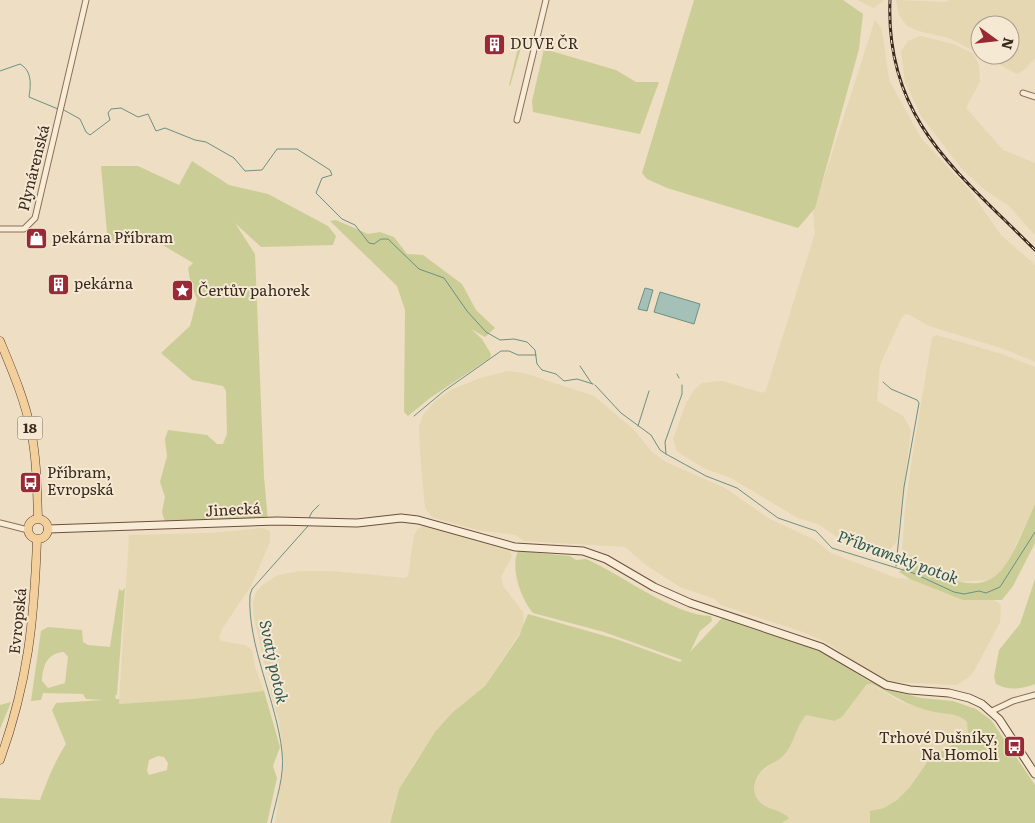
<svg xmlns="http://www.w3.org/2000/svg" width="1035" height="823" font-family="Literata,serif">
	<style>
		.farmland { fill: #e4d7b1 }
		.green { fill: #cbcd97; fill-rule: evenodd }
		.water { fill: #a5c1b7; stroke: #6c9084 }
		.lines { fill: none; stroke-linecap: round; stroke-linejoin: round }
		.stream { stroke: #6c9084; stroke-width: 1 }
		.street-casing { stroke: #896f5a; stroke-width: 7 }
		.secondary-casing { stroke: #6b503d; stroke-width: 9 }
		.primary-casing { stroke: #573d2e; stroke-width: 9 }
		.street { stroke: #f9ecd7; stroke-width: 5 }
		.secondary { stroke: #f9ecd7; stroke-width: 7 }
		.primary { stroke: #f2cf9b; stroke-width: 8 }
		.rail-casing { stroke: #39291e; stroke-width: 3 }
		.rail { stroke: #f6e9d3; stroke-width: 1; stroke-dasharray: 4; stroke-linecap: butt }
		.labels { text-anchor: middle; stroke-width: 4; stroke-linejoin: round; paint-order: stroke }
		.shield { fill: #f6e9d3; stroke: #726354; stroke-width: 1 }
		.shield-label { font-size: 14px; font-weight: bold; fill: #39291e }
		.poi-label { font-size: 15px; fill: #39291e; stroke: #f6e9d3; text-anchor: start }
		.street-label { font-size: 15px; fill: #39291e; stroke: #f6e9d3 }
		.water-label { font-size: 16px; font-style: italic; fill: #2d5952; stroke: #f6e9d3 }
	</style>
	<rect width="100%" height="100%" fill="#eedec3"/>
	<path class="farmland" d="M857,0h27l-10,8z
		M896,0l50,2 4,-2h85v58l-11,12 -7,4 -35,-19h28v-30h-30v29l-31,-16 -30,-7 -12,-5 -8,-11z
		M875,20l6,8 2,8 6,44 32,58 50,54 30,43 34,30v97l-31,-13 -75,-23 -19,-11 -4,-1 -4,3 -22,48 -3,36 26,15 8,14 -14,111 -10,12 -44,-12 -25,-17 -20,-6 -67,-40 -25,-9 -22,-13 -7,-5 -4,-12 13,-36 9,-14 7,-6 20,-2 41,12 3,-3 49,-157 -2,-21z
		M920,36l33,8 19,9 4,5 3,8 1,15 -14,27 37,42 32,13v72l-27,-30 -23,-15 -23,-21 -41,-53 -16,-34 -4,-31 7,-10z
		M936,335l66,19 33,13v137l-30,64 -8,8 -9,4 -32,2 -45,-19 -9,-13 3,-41 8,-57 19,-114z
		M508,371l16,2 70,23 39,33 19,23 14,10 59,26 43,30 47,22 16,13 65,25 14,1 22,7 31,14 27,-1 8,3 3,4 -1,16 -26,49 -6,7 -12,7 -64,-3 -19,-8 -47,-32 -23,-10 -82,-27 -6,-6 -35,-12 -34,-22 -21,-18 -100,-6 -10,-6 -38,-5 -45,-13 -7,-9 -5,-56 -1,-26 4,-11 12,-14 16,-11 29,-12z
		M425,526l83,21 4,9 -11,21 2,9 20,26 1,14 -39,60 -32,26 -36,47 -18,30 -10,34h-114l9,-61 -5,-41 -8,-27v-14l-7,-18 -11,-49v-11l3,-10 6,-7 16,-10 22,-4h32l73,7 3,-2 6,-41 5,-7z
		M263,528l7,3v11l-19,44 -29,43 -3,9 2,3 24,4 7,5 3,17 9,24 -72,8 -73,5 10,-169 81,-2z
		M867,684h4l26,16 22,8 38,7 10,7 1,14 -5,5 -33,18 -20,28 -13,13 -13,8 -14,3v12h-88l4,-4v-4l-16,-6 -11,-8 -4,-7v-10l5,-11 13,-10 33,-49 30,7 6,-4z"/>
	<path class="green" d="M694,0h149l20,14 -4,35 -44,159 -17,20 -131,-40 -20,-9 -5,-6z
		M519,44h3l-12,42 -1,-1z
		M544,49l72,21 20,12h23l-19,52 -107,-22 -1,-11z
		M192,161l37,24 39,9 60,32 8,10 -3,9 -72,2 -26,-24 20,31 9,223 4,43 -103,2 -3,-10 3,-15 -5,-15 7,-26 -2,-17 3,-9 39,5 10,9h6l4,-10 -1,-43 -3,-5 -31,-6 -31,-27 29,-27 7,-27 -6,-14 -3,-17 5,-5 -42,-25 -43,6 -7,-78h37l41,19z
		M336,220l32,14 12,-2 14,5 13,17 16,1 39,29 14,26 19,18 -10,9 -14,-8 11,10 9,15 -1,4 -60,40 -22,18 -4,-4 1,-102 -8,-24 -67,-65z
		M1035,504v39l-22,43 -11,14h-39l-53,-21 -11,-7 12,-9c87,43 91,15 124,-59z
		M518,551l52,5 6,4 10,-1c35,15 89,57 125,57l1,5 -12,10 -10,21 32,-34 75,23 34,16 36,23 19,9 35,9 32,3 23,8 15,11 44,65v38h-165v-12l14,-3 13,-8 13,-13 20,-29 38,-22 -1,-14c-7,-7 -16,-8 -26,-9 -31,-5 -42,-15 -69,-29h-5l-25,33 -7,4 -29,-6c-10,11 -12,29 -22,40 -5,6 -13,8 -19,13 -10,7 -15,24 -6,33 8,9 23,9 30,17l-7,5h-392l9,-34 36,-57 18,-20 32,-26 34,-50 9,-22 88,25 64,23 2,-2 -78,-28 -71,-19c-12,-14 -23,-45 -15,-62z
		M1035,579v105c-13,5 -26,7 -39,0l-2,-7 5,-27 21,-26z
		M125,588l-8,106 -2,2 1,3h3v5l73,-5 72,-8 16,56 -7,19 4,12 -10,45h-267v-25l40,2c7,-19 15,-39 26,-56l-14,-34 4,-7 48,-3 -18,-1 -3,-5 -40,-1 -2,7 -10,1 10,-70 7,-4 34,3 1,12 5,3 22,2 9,-58 3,2zM64,652l4,5 -3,26 -17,5 -6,-7c1,-16 5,-28 22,-29zM158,756l6,1 4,6 -1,7 -18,5 -2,-4 2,-11z
		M11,702l-11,27v-24z"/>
	<path class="water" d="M645,288l8,2 -6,21 -9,-2z
		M660,292l40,12 -6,20 -40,-12z"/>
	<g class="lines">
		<path class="stream" d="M0,71l20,-7c12,7 11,20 9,33l29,12
			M62,109l18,10 6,13 4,3 20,-15 -2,-7 3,-4 10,-1 17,9 10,-3 8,17 9,-3 30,12 11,2 28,16 11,13 17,-1 15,-21h20l33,21 2,5 -10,3 -6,15 26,26 13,6 14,18 5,1 7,-5h7l31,30 25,9 23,33 19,21 14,8 14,-1 13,3 8,8 2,14 5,6 14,4 8,7 13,-2 16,5
			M580,366l12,18
			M677,374l2,4
			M883,382l8,7 26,11 2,3 -15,84 -8,79
			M595,385l26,28 30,22 9,15 6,4 40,22 31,12 41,30 38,13 16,17 81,25 41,19 10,2 15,-3 7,2 14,-6 35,-55
			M414,416l30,-25 57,-40h8l9,4h18
			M638,426l11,-35
			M666,454l-1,-12 17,-48v-9
			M309,518l3,-6 7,-7
			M271,823c5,-23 14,-48 11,-71 -5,-50 -35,-107 -32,-157l2,-6 56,-63"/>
		<defs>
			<path id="street" d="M1023,93l12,4
				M517,120l29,-120
				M0,229h24l11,-11 51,-218
				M0,523l28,7
				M992,711l21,-10 22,-6"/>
			<path id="secondary" d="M48,529l229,-8 80,2 44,-5 17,2 97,27 68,4 23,8 48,28 36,16 131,44 65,38 24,5 39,3 20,5 13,6 17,15 36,55"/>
			<path id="primary" d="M0,341c12,29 25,59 31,90 6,29 6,59 7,88
				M28 529a10 10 0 1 1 20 0a10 10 0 1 1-20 0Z
				M0,760c28,-78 34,-138 37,-220"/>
		</defs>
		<use href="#street" class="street-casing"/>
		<use href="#secondary" class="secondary-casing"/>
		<use href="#primary" class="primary-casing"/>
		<use href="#street" class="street"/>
		<use href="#secondary" class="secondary"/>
		<use href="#primary" class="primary"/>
		<defs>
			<path id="rail" d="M890,0c-5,120 68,172 145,250"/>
		</defs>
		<use href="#rail" class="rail-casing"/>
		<use href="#rail" class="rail"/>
	</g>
	<defs>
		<symbol id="building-square" viewBox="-11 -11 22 22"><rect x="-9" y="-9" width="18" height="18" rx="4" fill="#992934" stroke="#f6e9d3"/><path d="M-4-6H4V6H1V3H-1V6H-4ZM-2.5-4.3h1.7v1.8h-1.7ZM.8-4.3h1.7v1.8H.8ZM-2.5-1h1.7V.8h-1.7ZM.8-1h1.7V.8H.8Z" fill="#fff"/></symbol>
		<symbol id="shop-square" viewBox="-11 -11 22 22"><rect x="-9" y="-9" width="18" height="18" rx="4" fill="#992934" stroke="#f6e9d3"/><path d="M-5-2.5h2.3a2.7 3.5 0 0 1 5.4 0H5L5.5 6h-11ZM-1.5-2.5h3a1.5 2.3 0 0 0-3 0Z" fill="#fff"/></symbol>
		<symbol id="sight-square" viewBox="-11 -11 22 22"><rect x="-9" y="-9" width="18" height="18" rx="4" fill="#992934" stroke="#f6e9d3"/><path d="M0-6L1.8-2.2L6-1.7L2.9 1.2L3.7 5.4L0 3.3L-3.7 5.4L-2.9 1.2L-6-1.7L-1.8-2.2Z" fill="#fff"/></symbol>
		<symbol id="bus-square" viewBox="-11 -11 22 22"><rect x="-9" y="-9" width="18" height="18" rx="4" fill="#992934" stroke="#f6e9d3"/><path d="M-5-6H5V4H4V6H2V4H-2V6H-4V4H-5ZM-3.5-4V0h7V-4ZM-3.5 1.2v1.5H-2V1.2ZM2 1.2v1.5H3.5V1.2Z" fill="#fff"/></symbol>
	</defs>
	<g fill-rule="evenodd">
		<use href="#building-square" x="482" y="32" width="25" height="25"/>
		<use href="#shop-square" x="24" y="226" width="25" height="25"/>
		<use href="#building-square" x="46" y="272" width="25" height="25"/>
		<use href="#sight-square" x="170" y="278" width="25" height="25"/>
		<use href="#bus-square" x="18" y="470" width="25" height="25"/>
		<use href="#bus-square" x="1002" y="734" width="25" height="25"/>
	</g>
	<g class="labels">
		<rect class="shield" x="17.5" y="416.5" width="25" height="23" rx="4"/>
		<g class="shield-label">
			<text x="30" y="433">18</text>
		</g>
		<g class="poi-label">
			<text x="510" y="49">DUVE ČR</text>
			<text x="52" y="243">pekárna Příbram</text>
			<text x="74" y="289">pekárna</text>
			<text x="198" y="296">Čertův pahorek</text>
			<text x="47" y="478">Příbram,<tspan x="47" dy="17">Evropská</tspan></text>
			<text x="998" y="743" text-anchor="end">Trhové Dušníky,<tspan x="998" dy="17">Na Homoli</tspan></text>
		</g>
		<g class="street-label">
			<text transform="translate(34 168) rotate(-76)" y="5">Plynárenská</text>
			<text transform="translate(233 510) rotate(-3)" y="5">Jinecká</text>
			<text transform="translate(18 621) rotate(-84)" y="5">Evropská</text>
		</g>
		<g class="water-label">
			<text transform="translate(898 557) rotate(20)" y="6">Příbramský potok</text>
			<text transform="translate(274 662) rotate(78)" y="6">Svatý potok</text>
		</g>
	</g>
	<g transform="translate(995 40) rotate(105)"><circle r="24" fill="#f6e9d3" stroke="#aa9c8b"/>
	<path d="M0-4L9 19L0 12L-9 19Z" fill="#992934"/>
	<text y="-8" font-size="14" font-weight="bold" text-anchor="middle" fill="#39291e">N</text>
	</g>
</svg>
